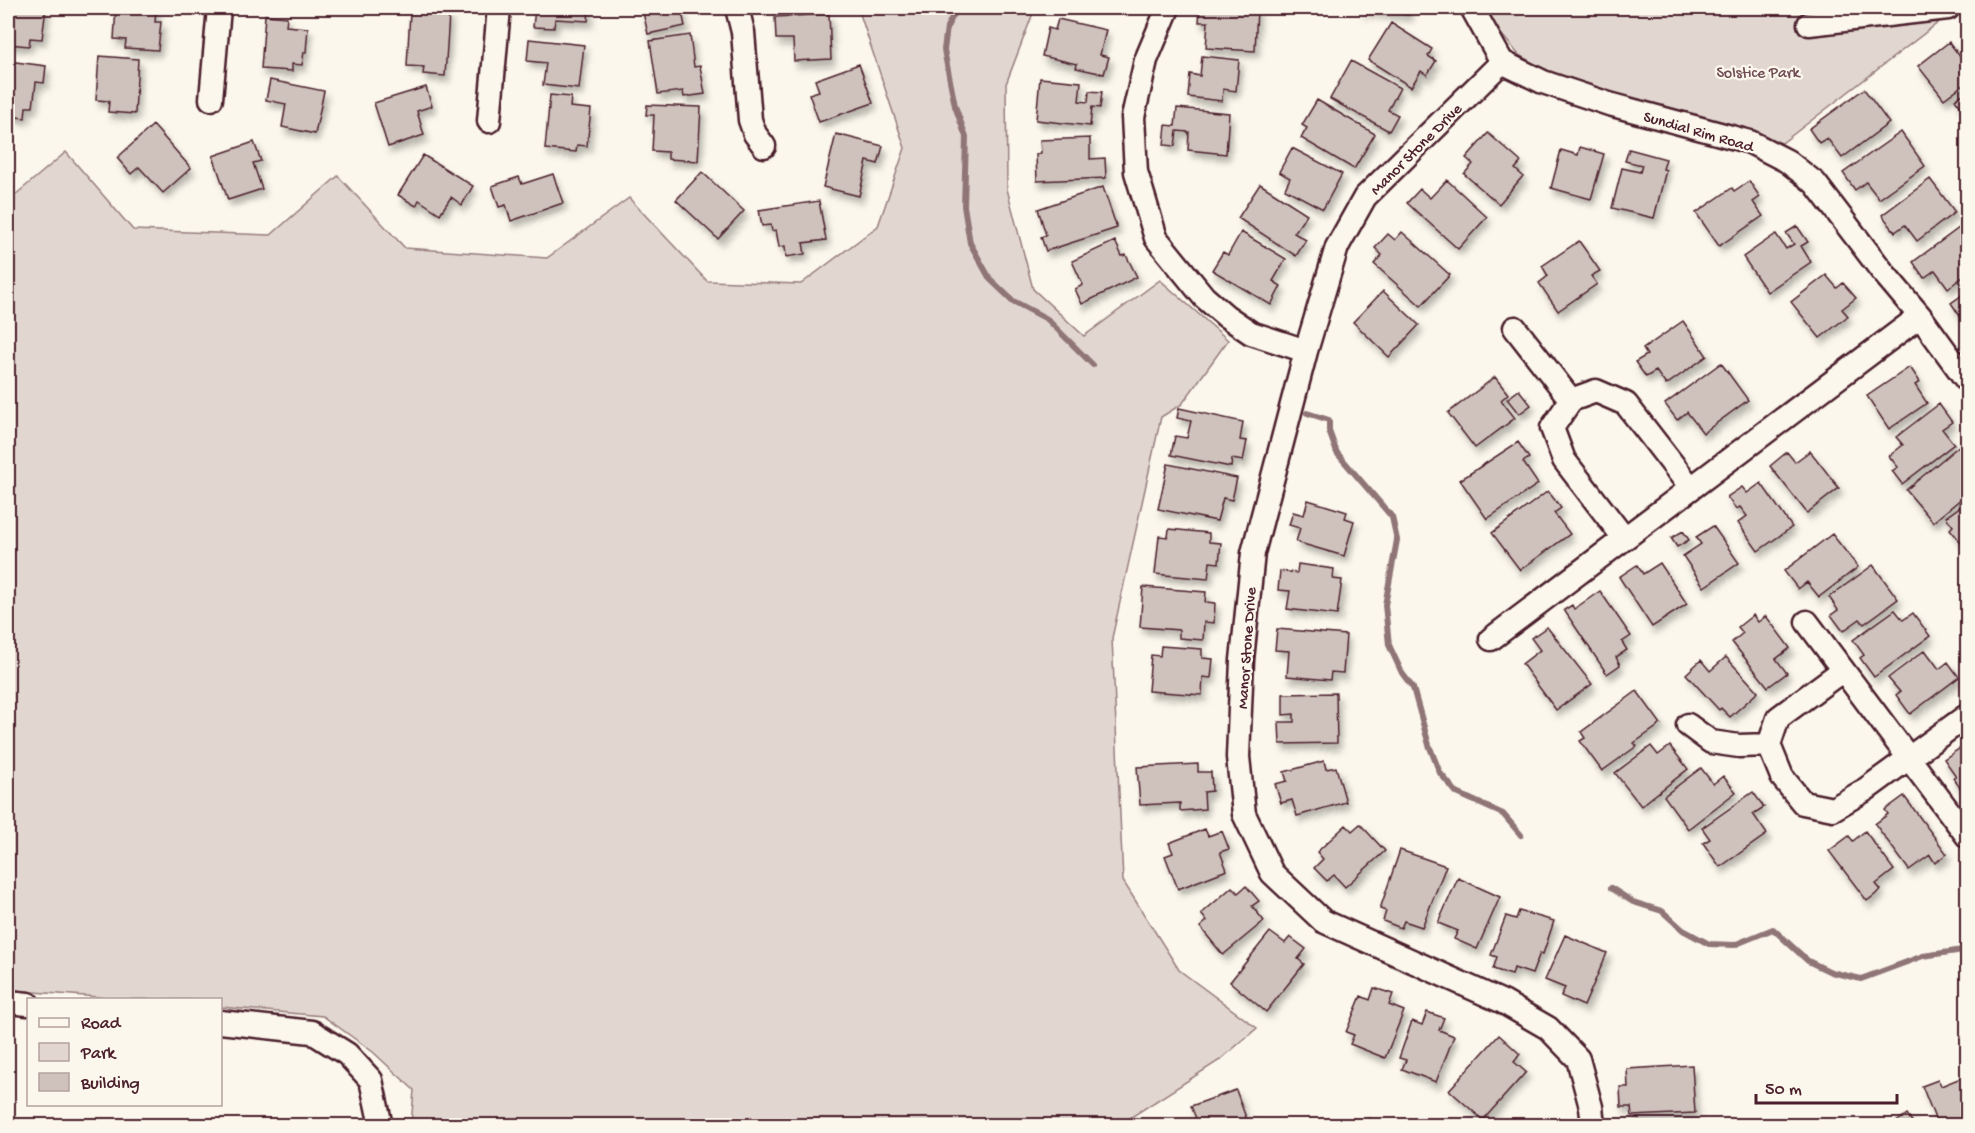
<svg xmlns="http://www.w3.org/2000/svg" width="1975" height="1133" font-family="'Gochi Hand',sans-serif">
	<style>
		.green { fill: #e2d7d0; stroke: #967b7e; stroke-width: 1.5 }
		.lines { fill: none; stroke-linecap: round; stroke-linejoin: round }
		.stream { stroke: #907477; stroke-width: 6 }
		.building { fill: #cfc2bc; stroke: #4a1f2b; stroke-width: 1.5; filter: url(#shadow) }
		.minor-casing { stroke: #4a1f2b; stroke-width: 27 }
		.minor { stroke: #fbf7ec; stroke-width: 22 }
		.labels { text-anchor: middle; stroke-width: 4.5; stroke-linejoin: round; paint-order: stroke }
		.park-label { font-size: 16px; fill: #704d54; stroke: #fbf7ec }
		.street-label { font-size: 16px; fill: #4a1f2b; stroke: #fbf7ec }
	</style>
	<defs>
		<filter id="shadow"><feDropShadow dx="3.5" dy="6" stdDeviation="3" flood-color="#0004"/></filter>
	</defs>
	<rect width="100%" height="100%" fill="#fbf7ec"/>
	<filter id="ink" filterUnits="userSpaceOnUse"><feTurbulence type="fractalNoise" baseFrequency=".0167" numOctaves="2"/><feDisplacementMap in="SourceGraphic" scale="12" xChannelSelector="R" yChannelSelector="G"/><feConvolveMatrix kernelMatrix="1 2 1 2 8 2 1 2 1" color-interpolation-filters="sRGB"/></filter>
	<g filter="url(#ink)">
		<path class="green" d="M858,8h177l-29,76 1,105 26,100 51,47 76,-56 68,60 -46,64 -21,13 -49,221 11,243 56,89 78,58 -37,32 -101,65 -708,1 3,-36 -41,-38 -50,-36 -102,-9 -1,-7 -96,-1 -116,-9v-789l58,-49 67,78 138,5 67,-59 67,72 142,10 82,-60 78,83 94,3 77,-58 27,-78z
			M1485,8h319l2,22 146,-18 -170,131 -226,-66 -37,-22 -27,-32z"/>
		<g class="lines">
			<path class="stream" d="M957,8l-10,19 -3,23 11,56 11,31 -2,69 6,37 20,36 23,22 34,18 46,46
				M1307,413l22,7v11l8,22 55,64 5,23 -12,65 4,40 13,28 11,15 16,57 11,28 17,20 46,21 18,21
				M1611,888l22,14 29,9 21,19 26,14 25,1 39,-16 35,32 23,11 30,7 62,-23 40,-6 5,2"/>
		</g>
		<path class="building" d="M10,8h36l-4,31 -12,-1 -1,8 -21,-2v-29z
			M116,8h40l-1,14h6l-3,28 -33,-2 1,-8 -12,-1z
			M535,8h54l-1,13 -33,-2 -1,9 -21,-1z
			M642,8h39l4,18 -37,8z
			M1200,8l57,1 -2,42 -49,-3 2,-26h-9z
			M1361,8h48v7l-49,-5z
			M410,12l39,3 -4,61 -22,-2 1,-7 -17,-1z
			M829,14l2,45 -37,2 -1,-22h-17l-1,-22z
			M265,15l22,2 -1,9 22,2 -2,24h-2l-2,13 -10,-1v7l-31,-2z
			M1058,19l48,11 -6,25 9,2 -5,17 -28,-6 1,-4 -35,-8 6,-28 7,2z
			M1391,23l41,26 -4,7 8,5 -9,14 -6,-4 -10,16 -43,-27z
			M690,35l4,32 6,-1 5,28 -21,3 -1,-6 -25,3 -8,-53z
			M529,39l55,6 -5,44 -36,-4 3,-22 -19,-2z
			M1949,42l12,16 7,-6v29l-24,18 -26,-33z
			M99,56l39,3 -3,55 -27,-2 1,-11 -13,-1z
			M1202,56l37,4 -3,31 -13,-2 -1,12 -34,-4 2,-23 10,2z
			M8,61l38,5 -2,17 -8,-1 -3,25h-7l-1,11 -17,-2z
			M1351,61l49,27 -12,22 10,5 -9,16 -59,-32z
			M859,64l14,39 -54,19 -10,-28 10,-3 -4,-11z
			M1040,78l41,4 -2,19 9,1 1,-11 13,1 -2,16 -8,-1 -2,19 -54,-6z
			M270,80l54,11 -9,43 -33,-7 4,-23 -20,-4z
			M426,87l6,19 -15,5 7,24 -36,12 -14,-44z
			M1864,89l25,34 -47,35 -15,-20 -8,5 -10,-14z
			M1968,91v26l-13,-18z
			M550,95l21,2 -1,10 21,2 -4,37 -10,-1 -1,7 -31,-3z
			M1317,100l58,34 -21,35 -53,-31 6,-10 -5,-3z
			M647,105l54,2 -3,54 -30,-2v-7l-16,-1 2,-36h-8z
			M1177,108l52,5 -3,41 -38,-4 1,-18 -12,-1 -2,15 -11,-1 2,-20 9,1z
			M153,125l38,43 -28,25 -24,-26 -8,7 -14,-16z
			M1901,132l24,34 -46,33 -13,-17 -11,8 -12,-17z
			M1488,133l33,29 -6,7 8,7 -24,28 -35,-30 9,-10 -7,-6z
			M836,134l47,12 -5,18 -11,-3 -8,35 -36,-9z
			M1090,138v21l15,-1 1,20 -69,3 -1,-27 5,-1 -1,-13z
			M254,142l7,19 -8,2 9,26 -34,11 -15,-44z
			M1580,147l24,7 -13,45 -40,-11 10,-38 17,5z
			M1292,148l50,26 -19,35 -38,-20 5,-11 -11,-6z
			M1629,149l37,10 -3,10 3,1 -12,48 -42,-10 10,-40 18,4 2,-7 -17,-4z
			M423,155l50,31 -11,19 -11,-8 -11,17 -21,-14 -3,6 -18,-11z
			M702,172l42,39 -26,28 -42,-39z
			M553,174l10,29 -52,18 -5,-16 -7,2 -7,-21 27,-9 3,7z
			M1930,179l25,33 -38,29 -12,-16 -10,7 -13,-17z
			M1447,180l40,37 -29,32 -51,-46 13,-14 10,9z
			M1749,181l11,16 -7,5 10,14 -44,30 -23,-33 36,-25 2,3z
			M1260,184l47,30 -13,19 12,7 -10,16 -58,-38z
			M1103,187l14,41 -71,23 -5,-14 5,-2 -8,-26z
			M819,201l7,39 -23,3 2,11 -19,3 -1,-11 -6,1 -3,-17 -4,1 -1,-6 -9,1 -3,-16z
			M1967,222l1,51 -20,15 -13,-18 -11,8 -11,-16z
			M1797,226l11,16 -7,4 10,16 -44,30 -24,-35 33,-23 10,15 8,-5 -8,-11z
			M1241,232l45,27 -13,22 8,5 -10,19 -59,-35 11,-18 5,3z
			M1402,232l48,43 -29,31 -47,-42 8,-9 -7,-7 13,-14 7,6z
			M1115,241l7,15 4,-1 11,22 -55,27 -7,-15 8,-4 -11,-24z
			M1579,241l21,30 -9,5 6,8 -39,27 -19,-28 9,-7 -6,-10z
			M1826,275l11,13 6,-5 13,15 -14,11 6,7 -28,22 -29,-36z
			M1383,291l36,34 -30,32 -36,-35z
			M1968,291v29l-4,2 -13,-19z
			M1683,321l24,35 -41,29 -10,-14 -10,6 -11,-15 12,-7 -4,-6z
			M1721,363l27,37 -45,33 -16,-21 -10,8 -12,-16z
			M1910,367l10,15 -5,3 12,18 -38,26 -22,-33z
			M1495,377l13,17 -7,6 14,18 -40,30 -27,-35z
			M1519,390l12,15 -12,9 -12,-15z
			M1939,404l13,18 -10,7 12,15 -52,40 -10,-13 6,-4 -9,-11 14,-11 -7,-8z
			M1179,408l64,14 -3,18 7,1 -4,20 -11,-2 -1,8 -60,-12 4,-19 12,2 4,-17 -14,-3z
			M1518,442l11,16 -6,4 15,22 -51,35 -27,-39z
			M1960,445l8,10v38l-35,29 -27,-32z
			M1810,451l29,37 -32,25 -37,-47 17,-14 8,10z
			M1168,464l69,14 -5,22 -9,-2 -6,23 -59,-12z
			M1761,483l31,44 -34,24 -20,-28 9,-7 -7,-9 -4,2 -9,-12 15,-10 5,6z
			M1548,491l13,17 -7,5 16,21 -50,36 -28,-37z
			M1308,500l39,12 -2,6 9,3 -10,35 -48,-14 4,-14 -11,-3 4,-13 11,3z
			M1968,501v50l-18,-22 3,-3 -7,-9z
			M1713,526l26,37 -35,24 -21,-31 18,-12 -5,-7z
			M1169,529l40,4v9l12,1 -2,20 -9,-1 -2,17 -53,-5 4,-38 9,1z
			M1683,531l6,9 -12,7 -6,-9z
			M1832,534l26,33 -39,30 -12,-15 -9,7 -14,-18z
			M1660,563l27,41 -35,23 -33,-50 18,-12 6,9z
			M1298,564l36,5 -1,10 9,1 -5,35 -50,-6 3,-18 -12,-1 2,-19 17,2z
			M1873,565l25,34 -34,25 -4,-5 -17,12 -12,-16 7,-5 -9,-13z
			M1143,587l63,5 -1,10 10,1 -1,20 -10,-1 -1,18 -24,-2v-8l-39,-3z
			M1600,591l31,45 -9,6 5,8 -11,7 4,8 -13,9 -43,-64 8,-5 2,4z
			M1895,610l8,10 10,-7 17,23 -56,41 -14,-19 4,-3 -11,-15z
			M1753,615l5,7 8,-6 24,32 -14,11 11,14 -19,14 -36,-45 11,-9 -5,-6z
			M1547,627l45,57 -36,26 -34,-46 18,-14 -9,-12z
			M1277,629l69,6 -3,38 -12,-1 -1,8 -43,-4 2,-25 -14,-1z
			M1161,646l41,3v9l11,1 -2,19 -8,-1 -1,18 -54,-4 3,-36 9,1z
			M1925,650l14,19 9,-7 11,15 -49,37 -14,-19 4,-3 -12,-14z
			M1726,657l32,35 -28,25 -9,-9 -2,2 -33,-36 15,-14 9,11z
			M1637,691l24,33 -27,19 3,3 -35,25 -22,-30 5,-3 -4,-6z
			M1336,693l1,50 -57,1 -1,-22h15v-8l-11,1v-21z
			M1968,743v56l-15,-21 3,-2 -12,-17z
			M1651,746l7,9 12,-9 18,23 -47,37 -26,-33z
			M1324,761l2,8 10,-2 10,35 -49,14 -5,-16 -11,3 -6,-19 12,-3 -3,-9z
			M1198,764v8h13l1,19 -8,1 1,17 -25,2v-8l-40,2 -3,-38z
			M1701,768l12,16 10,-8 13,16 -48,37 -24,-33z
			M1753,792l11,15 -11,7 14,20 -47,33 -17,-24 7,-4 -8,-11z
			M1904,796l43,58 -12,9 -5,-8 -21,15 -34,-46 13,-10 -3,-4z
			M1360,824l25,27 -40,36 -11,-12 -7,6 -13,-13 9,-9 -6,-7 29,-27 6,6z
			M1205,829l3,7 14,-5 7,18 -9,3 7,18 -49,19 -13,-33 8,-3 -4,-10z
			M1865,831l29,39 -18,14 5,6 -14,11 -38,-50 20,-15 4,5z
			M1400,850l46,16 -24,61 -18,-6 -3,7 -18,-7 3,-10 -6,-2z
			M1458,878l42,19 -23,52 -23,-10 4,-8 -20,-8z
			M1246,886l13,15 -7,5 12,15 -41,34 -23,-28 7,-6 -6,-7 31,-27 6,6z
			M1519,911l35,10 -11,33 -3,-1 -8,21 -18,-6 -2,7 -19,-6 4,-12 -6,-2 15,-39 10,3z
			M1270,932l15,11 5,-6 16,12 -8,10 6,5 -38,48 -36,-30z
			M1565,935l42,18 -23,53 -23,-10 4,-8 -20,-8z
			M1374,988l19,6 -4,11 15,6 -19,47 -35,-14 4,-9 -8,-3 15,-36 9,4z
			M1427,1012l17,6 -5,12 15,6 -18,46 -34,-13 4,-9 -7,-2 13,-37 10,4z
			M1499,1035l21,19 -6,8 12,10 -43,48 -34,-30z
			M1692,1065l3,48 -63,3 -1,-9h-10l-1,-20h8l-1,-18z
			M1968,1075v51h-30l-16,-40 16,-6 3,6z
			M1236,1090l13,36h-50l-8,-20z
			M1907,1114l8,12h-24z
			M1370,1118l3,8h-23z
			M1180,1120l2,6h-15z"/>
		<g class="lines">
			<defs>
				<path id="minor" d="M737,8l6,24 7,88 5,14 9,12
					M1168,8l-22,52 -13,57 3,55 20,66 48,59 22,19 25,17 55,18
					M1472,8l30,54 41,20 66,22 141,38 37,19 28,22 67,88 38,45 48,66
					M1809,24l139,-16
					M1502,62l-137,135 -28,50 -31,104 -53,202 -11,107 -4,97 6,57 28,59 51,48 180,81 45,26 30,31 13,48 2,19
					M211,99l8,-91
					M489,121l10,-113
					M1515,328l56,72
					M1624,538l-60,-78 -12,-32 19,-28 25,-9 30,13 65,84
					M1807,622l161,215
					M1491,639l429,-323
					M1843,670l-65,48 -9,27 13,32 21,26 30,6 32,-19 103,-75
					M1688,725l23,17 28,4 30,-1
					M8,1002l20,2
					M220,1022l92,10 35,22 24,26 10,46"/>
			</defs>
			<use href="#minor" class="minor-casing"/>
			<use href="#minor" class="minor"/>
		</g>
	</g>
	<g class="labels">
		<g class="park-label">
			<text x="1758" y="77">Solstice Park</text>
		</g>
		<g class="street-label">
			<text transform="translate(1699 130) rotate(16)" y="6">Sundial Rim Road</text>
			<text transform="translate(1415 148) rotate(-45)" y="6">Manor Stone Drive</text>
			<text transform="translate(1245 648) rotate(-86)" y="6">Manor Stone Drive</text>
		</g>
	</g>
	<rect width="1975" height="1133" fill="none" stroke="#fbf7ec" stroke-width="30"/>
	<rect x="15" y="15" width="1945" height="1103" fill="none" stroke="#4a1f2b" stroke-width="2" filter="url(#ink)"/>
	<rect x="27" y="998" width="195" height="108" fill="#fbf7ec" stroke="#b4a19f" stroke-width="1.5"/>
	<rect x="39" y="1018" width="30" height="9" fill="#fbf7ec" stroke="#b4a19f" stroke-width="1.5"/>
	<text x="81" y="1028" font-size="18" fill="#4a1f2b">Road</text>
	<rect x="39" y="1043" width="30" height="18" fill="#e2d7d0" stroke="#b4a19f" stroke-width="1.5"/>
	<text x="81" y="1058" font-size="18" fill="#4a1f2b">Park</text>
	<rect x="39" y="1073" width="30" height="18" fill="#cfc2bc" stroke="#b4a19f" stroke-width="1.5"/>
	<text x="81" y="1088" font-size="18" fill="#4a1f2b">Building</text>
	<path d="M1756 1094v9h141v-9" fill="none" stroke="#4a1f2b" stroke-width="3"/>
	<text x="1765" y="1094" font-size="18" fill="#4a1f2b" stroke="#fbf7ec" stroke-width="4.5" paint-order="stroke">50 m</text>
</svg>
